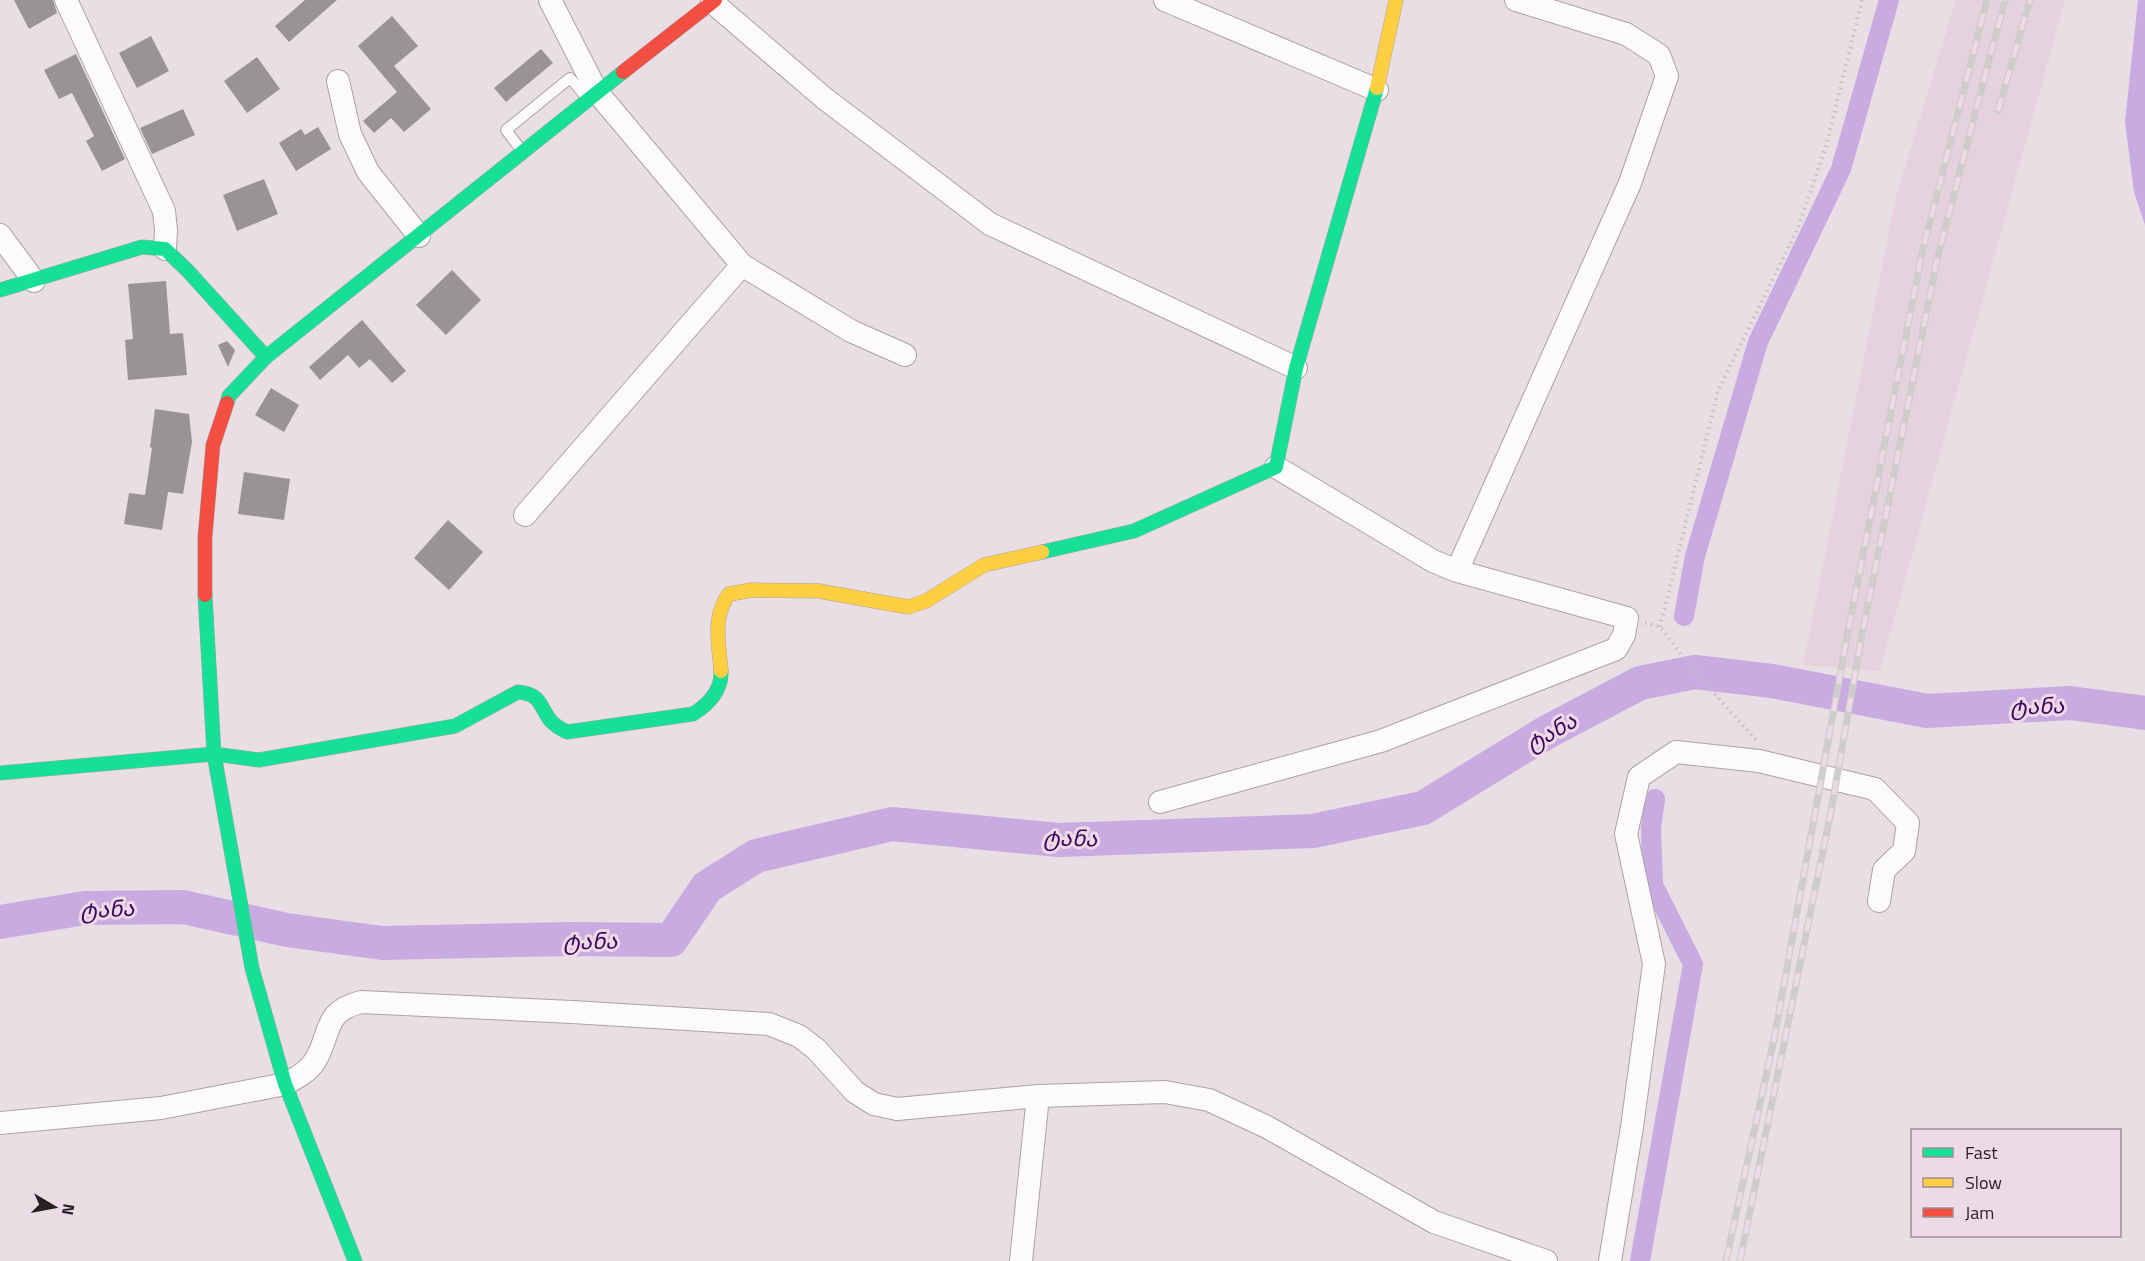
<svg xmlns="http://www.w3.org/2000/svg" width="2145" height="1261" font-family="'Titillium Web','Noto Sans Georgian',sans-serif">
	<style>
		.built { fill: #e6d2dc }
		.water { fill: #c7abe1 }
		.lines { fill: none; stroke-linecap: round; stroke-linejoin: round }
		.canal { stroke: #c7abe1; stroke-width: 20 }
		.river { stroke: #c7abe1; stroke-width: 34 }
		.building { fill: #999397 }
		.lane-casing { stroke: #aaa2a6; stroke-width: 12 }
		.street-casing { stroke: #aaa2a6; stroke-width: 24 }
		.fast-casing { stroke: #aaa2a6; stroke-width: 15 }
		.slow-casing { stroke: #aaa2a6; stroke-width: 15 }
		.jam-casing { stroke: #aaa2a6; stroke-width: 15 }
		.path { stroke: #c4c0c2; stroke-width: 4; stroke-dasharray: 1.5 4.5; stroke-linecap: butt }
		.lane { stroke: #fcfafb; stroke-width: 10 }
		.street { stroke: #fcfafb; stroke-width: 22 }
		.fast { stroke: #16e098; stroke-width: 14 }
		.slow { stroke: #ffcf43; stroke-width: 14 }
		.jam { stroke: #f24e42; stroke-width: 14 }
		.rail-casing { stroke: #cfcccd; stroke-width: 7 }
		.rail { stroke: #eddae4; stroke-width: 4.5; stroke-dasharray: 14; stroke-linecap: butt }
		.labels { text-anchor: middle; stroke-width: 6; stroke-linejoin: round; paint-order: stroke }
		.water-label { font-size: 22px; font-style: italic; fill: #3c0460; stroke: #eddae4 }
	</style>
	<rect width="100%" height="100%" fill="#e9dee4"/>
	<path class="built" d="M1956,0h109l-185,671 -77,-6 93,-469z"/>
	<path class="water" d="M2138,0h7v225l-11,-33 -9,-70z"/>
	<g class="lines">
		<path class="canal" d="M1684,616l11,-60 63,-214 83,-173 48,-169
			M1640,1261l53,-297 -40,-79 -2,-58 4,-28"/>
		<path class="river" d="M0,922l85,-14 98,-1 104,23 95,13 190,-4 99,1 36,-53 49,-31 136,-32 167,16 254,-9 110,-23 124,-76 93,-49 55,-11 77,9 155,30 143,-8 75,10"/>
	</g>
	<path class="building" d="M14,0h39l4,13 -28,16z
		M305,0h32l-48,42 -14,-16z
		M392,16l26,30 -24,20 37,43 -27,23 -13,-14 -17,15 -11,-12 34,-29 -39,-46z
		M151,36l18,35 -32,17 -18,-35z
		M541,49l12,14 -47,39 -12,-14z
		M76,54l49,105 -23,12 -16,-30 8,-5 -22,-43 -13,6 -15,-29z
		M257,57l23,32 -33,24 -23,-32z
		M183,109l12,26 -43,19 -12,-26z
		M318,127l13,22 -35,22 -17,-28 22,-14 4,6z
		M264,179l14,35 -41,17 -14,-36z
		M452,270l29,30 -35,35 -30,-30z
		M166,281l4,53 13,-1 4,42 -59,5 -3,-40 8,-1 -5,-55z
		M362,320l44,51 -14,12 -22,-24 -11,9 -11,-13 -28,25 -11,-13z
		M227,341l8,9 -7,17 -10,-22z
		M271,388l28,17 -15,27 -29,-17z
		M155,409l34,5 3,28 -9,52 -15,-2 -6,38 -38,-6 5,-31 16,2 7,-47 -2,-1z
		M244,472l46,7 -6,41 -46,-6z
		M448,520l35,32 -34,38 -35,-32z"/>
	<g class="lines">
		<defs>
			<path id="lane" d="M522,151l-16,-21 64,-52 16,19"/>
			<path id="street" d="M66,0l98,211 2,19 -1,19
				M1165,0l212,90
				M712,2l112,96 166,126 306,144
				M338,81l12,53 18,38 51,64
				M0,235l34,46
				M742,265l109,66 54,24
				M525,515l217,-250 -145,-173 -47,-92
				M1457,571l173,-388 37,-107 -8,-21 -33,-21 -110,-34
				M1160,802l221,-61 235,-92 8,-14 3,-17 -170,-47 -24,-10 -157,-94
				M0,1123l161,-15 124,-24c11,-6 23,-12 30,-23 17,-28 7,-49 46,-59l211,10 197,12 30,12 17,13 39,43 19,12 23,5 141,-13 127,-4 44,8 58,27 167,95 112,39
				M1021,1261l17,-165
				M1610,1261l22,-134 22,-163 -28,-130 13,-57 37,-25 83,9 116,28 33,34 -4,28 -20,19 -5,31"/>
			<path id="fast" d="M0,290l142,-43 23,2 22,21 79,87
				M227,403l2,-7 37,-39 357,-285
				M1042,552l92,-21 142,-64 20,-99 81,-280
				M205,595l9,159 38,214 33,116 70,177
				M0,773l214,-19 45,6 196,-34 63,-34c23,2 21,13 32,28 5,6 11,9 17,12l126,-18c16,-10 29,-23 28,-43"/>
			<path id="slow" d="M1377,88l19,-88
				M721,671c-2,-27 -9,-54 8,-77l23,-4 67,1 89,16 18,-6 58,-36 58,-13"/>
			<path id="jam" d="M623,72l92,-72
				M205,595v-58l8,-92 14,-42"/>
		</defs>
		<use href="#lane" class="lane-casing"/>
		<use href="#street" class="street-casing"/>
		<use href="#fast" class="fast-casing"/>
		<use href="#slow" class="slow-casing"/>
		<use href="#jam" class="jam-casing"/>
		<path class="path" d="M1645,623l15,4 35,45 61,68
			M1660,627l58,-236 80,-163 28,-82 36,-146"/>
		<use href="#lane" class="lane"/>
		<use href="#street" class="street"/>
		<use href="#fast" class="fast"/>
		<use href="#slow" class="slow"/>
		<use href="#jam" class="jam"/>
		<defs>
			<path id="rail" d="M1998,111l32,-111
				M1726,1261l48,-222 73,-402 75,-384 65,-253
				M1740,1261l91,-450 31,-177 76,-379 67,-255"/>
		</defs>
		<use href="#rail" class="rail-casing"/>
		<use href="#rail" class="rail"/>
	</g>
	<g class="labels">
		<g class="water-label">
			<text transform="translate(2037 706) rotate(-2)" y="8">ტანა</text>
			<text transform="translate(1551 732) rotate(-30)" y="8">ტანა</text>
			<text transform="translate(1070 838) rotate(1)" y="8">ტანა</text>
			<text transform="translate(107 909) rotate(-3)" y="8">ტანა</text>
			<text transform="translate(590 941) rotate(-1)" y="8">ტანა</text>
		</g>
	</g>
	<rect x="1911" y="1129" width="210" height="108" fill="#eddae4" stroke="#9d8f97" stroke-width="1.5"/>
	<rect x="1923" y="1148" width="30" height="9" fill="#16e098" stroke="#9d8f97" stroke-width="1.5"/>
	<text x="1965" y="1159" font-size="18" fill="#261f23">Fast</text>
	<rect x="1923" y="1178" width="30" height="9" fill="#ffcf43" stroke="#9d8f97" stroke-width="1.5"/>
	<text x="1965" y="1189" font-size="18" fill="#261f23">Slow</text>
	<rect x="1923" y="1208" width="30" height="9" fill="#f24e42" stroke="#9d8f97" stroke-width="1.5"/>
	<text x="1965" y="1219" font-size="18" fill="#261f23">Jam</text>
	<g transform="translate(54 1207) rotate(100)" stroke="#eddae4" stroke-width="4.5" paint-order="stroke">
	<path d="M0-4.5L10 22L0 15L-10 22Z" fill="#261f23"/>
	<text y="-9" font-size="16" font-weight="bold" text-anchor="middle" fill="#261f23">N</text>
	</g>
</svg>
